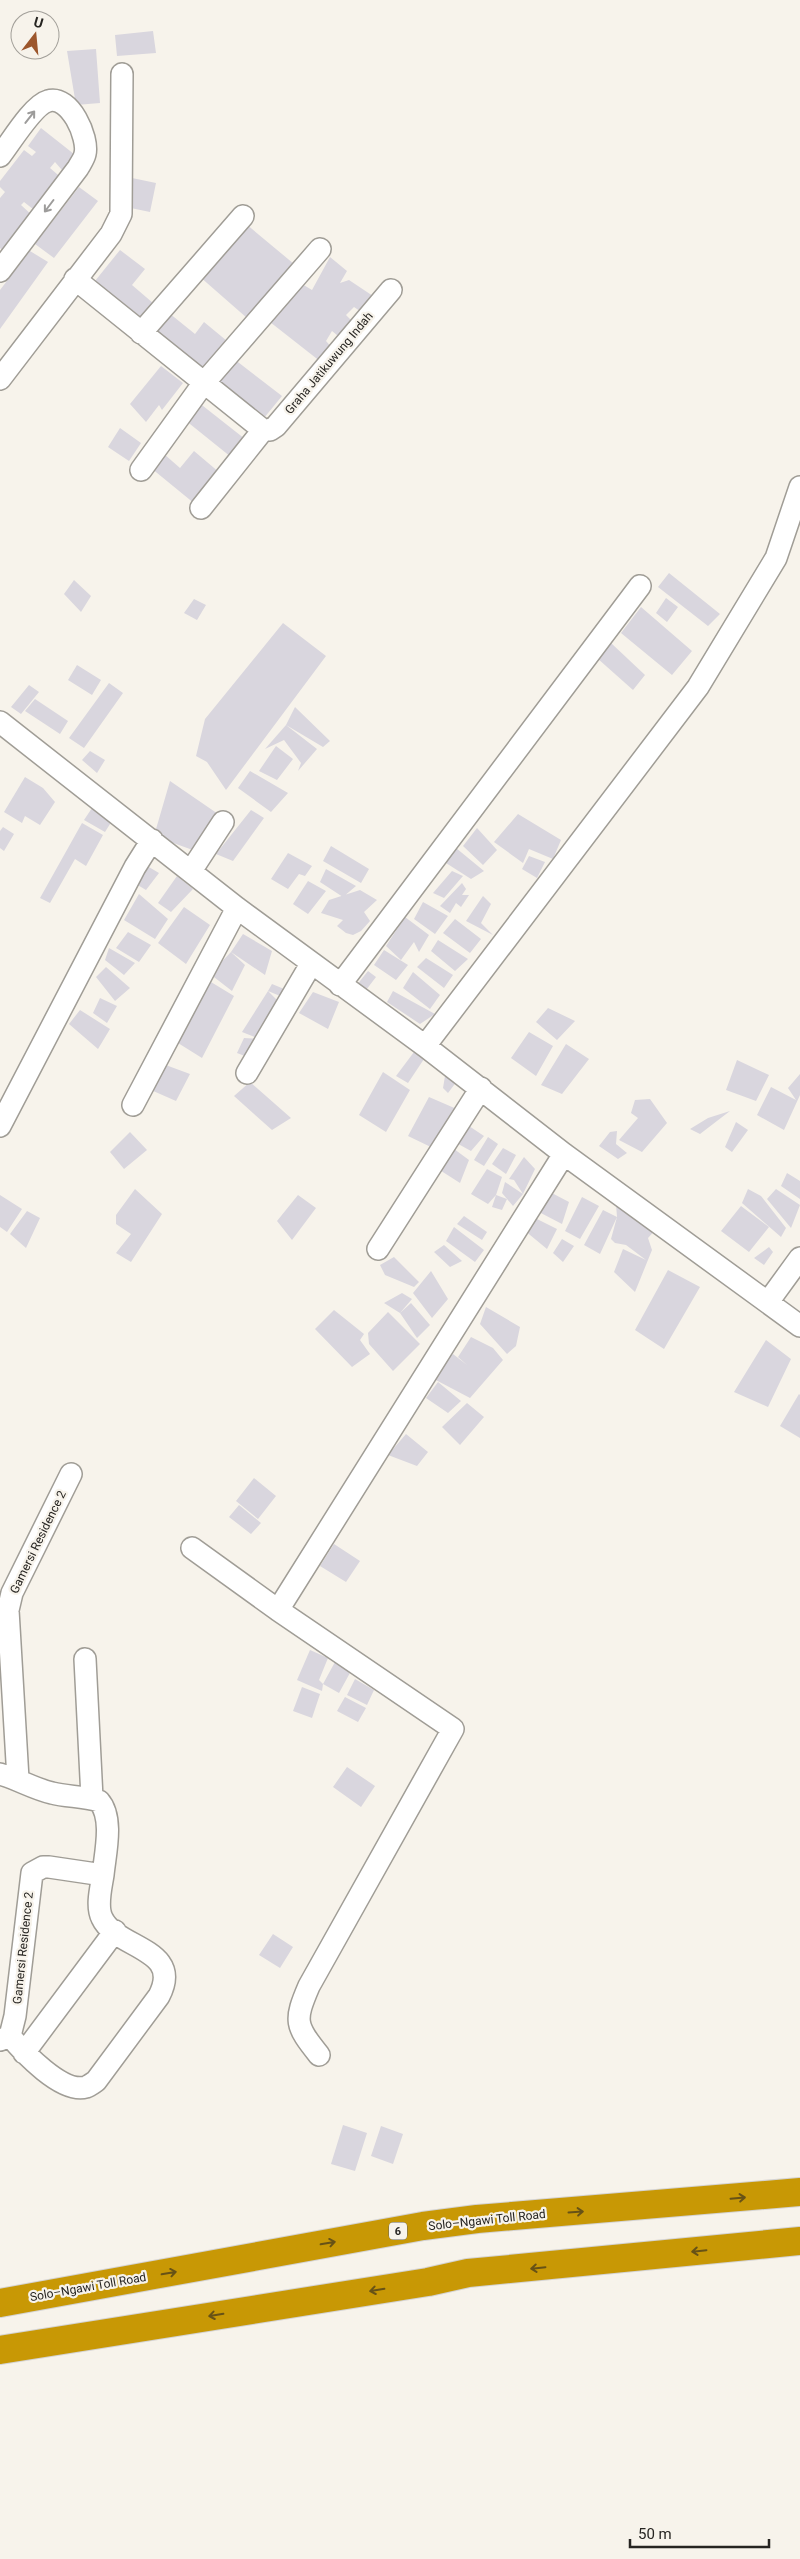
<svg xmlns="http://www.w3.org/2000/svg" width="800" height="2559" font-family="Roboto,sans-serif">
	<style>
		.building { fill: #d9d6de }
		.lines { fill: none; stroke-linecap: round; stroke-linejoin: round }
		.minor-casing { stroke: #a09d96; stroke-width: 24 }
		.highway-casing { stroke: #d4d3d3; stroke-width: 30 }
		.minor { stroke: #fff; stroke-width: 21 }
		.highway { stroke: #c89805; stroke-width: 28 }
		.oneway { stroke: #9d9c9b }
		.oneway2 { stroke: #675216 }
		.labels { text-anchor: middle; stroke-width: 4.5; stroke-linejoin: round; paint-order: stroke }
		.shield { fill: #f7f3eb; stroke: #65625e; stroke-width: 1 }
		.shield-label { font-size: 11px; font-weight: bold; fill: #262421 }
		.street-label { font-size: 12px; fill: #262421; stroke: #f7f3eb }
	</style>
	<rect width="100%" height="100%" fill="#f7f3eb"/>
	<path class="building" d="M153,31l3,22 -39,3 -2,-21z
		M96,49l4,54 -24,2 -9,-54z
		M41,128l38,30 -11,19 -13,-15 -5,6 14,12 -26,33 -14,-11 -3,3 13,12 -28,37 -6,-6v-50l5,-6 -5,-5v-6l24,-31 8,6 4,-4 -8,-6z
		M132,178l24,5 -6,29 -24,-5z
		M79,187l19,14 -44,57 -19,-14z
		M246,224l48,40 -47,54 -48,-42z
		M120,250l25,19 -13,16 21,18 -12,14 -46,-36z
		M30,251l18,11 -48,67v-39z
		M330,257l17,14 -7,12 9,-3 27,18 -13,15 -9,-6 -8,8 9,9 -12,16 -11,-9 -6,10 8,9 -13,12 -51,-40 32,-38 10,6z
		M169,313l26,21 9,-12 23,19 -24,29 -48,-39z
		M234,359l48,37 -18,22 -47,-37z
		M161,366l22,17 -21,27 -3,-5 -13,17 -16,-18z
		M198,402l47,37 -14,18 -46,-37z
		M120,428l21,15 -12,18 -21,-14z
		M194,451l26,22 -25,31 -44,-36 13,-14 16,14z
		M669,573l51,41 -12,12 -50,-39z
		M74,580l17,16 -10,16 -17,-18z
		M666,598l12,9 -11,15 -11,-9z
		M194,599l12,6 -9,15 -13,-7z
		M641,607l51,44 -20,24 -51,-42z
		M283,623l43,33 -100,134 -19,-28 -11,-6 9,-37z
		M611,643l34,32 -12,15 -36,-32z
		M77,665l24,15 -9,15 -24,-15z
		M109,683l14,10 -39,55 -15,-10z
		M29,685l10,7 -18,22 -10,-7z
		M35,699l33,22 -8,13 -35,-23z
		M295,707l35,34 -7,6 -37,-22z
		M286,725l31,24 -19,22 3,-8 -17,-23 -19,9z
		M276,746l17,13 -16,21 -18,-9z
		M90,751l15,9 -8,13 -15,-13z
		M250,771l38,22 -17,19 -33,-24z
		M25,777l18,11 12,14 -15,23 -15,-9 -3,7 -18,-11z
		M170,781l51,35 -20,37 -47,-17z
		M94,805l21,11 -10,16 -21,-12z
		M251,810l13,8 -31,43 -17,-7z
		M518,814l43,26 -8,19 -24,-10 -6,14 -29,-21z
		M82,823l21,12 -17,31 -11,-7 -25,44 -10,-5z
		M3,827l11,7 -10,17 -4,-3v-17z
		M477,828l20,22 -14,15 -20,-19z
		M331,846l38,23 -8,14 -38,-22z
		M456,848l28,23 -13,8 -25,-16z
		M288,853l24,13 -7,10 -6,-2 -11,15 -17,-10z
		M529,856l16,6 -8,16 -15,-9z
		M142,863l17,10 -13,17 -15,-9z
		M326,869l30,17 -13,11 -23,-15z
		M452,871l11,5 -19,22 -11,-5z
		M177,876l16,13 -22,23 -13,-9z
		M308,881l18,10 -18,23 -15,-10z
		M462,883l4,6 -4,6h7l-8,12 -5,-4 -6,10 -10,-7z
		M360,890l17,10 -13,12 6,9 -9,10 -8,4 -7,-2 -9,-7 6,-6 -22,-7 8,-13z
		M139,894l29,25 -13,20 -31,-19z
		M483,896l8,8 -10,19 12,12 -27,-14z
		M423,902l25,14 -13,18 -21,-15z
		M184,907l26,18 -24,39 -28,-21z
		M405,917l24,18 -10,17 -5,-10 -13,18 -15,-14z
		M455,919l26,20 -11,14 -27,-20z
		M128,932l23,13 -12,17 -23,-14z
		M243,934l29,17 -7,24 -34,-23 14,13 -13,26 -22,-17 21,-22z
		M438,940l30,19 -13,12 -24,-20z
		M109,948l26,15 -11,12 -19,-15z
		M384,950l24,15 -12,15 -22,-15z
		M426,958l27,17 -9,13 -27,-21z
		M106,967l24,21 -15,13 -19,-24z
		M368,971l8,6 -13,17 -7,-8z
		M413,972l27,23 -10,14 -27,-21z
		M206,979l28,17 -32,62 -24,-15z
		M272,984l17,7 -4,7 -17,-7z
		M268,991l10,10 -18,38 -18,-7z
		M393,991l42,23 -15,10 -33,-22z
		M313,992l26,10 -11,27 -29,-16z
		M100,998l17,8 -10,17 -14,-10z
		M548,1008l27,13 -18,19 -21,-18z
		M80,1010l30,19 -12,20 -29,-25z
		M529,1032l24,14 -17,30 -25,-18z
		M244,1038l16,1 -10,19 -13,-5z
		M566,1044l23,15 -27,35 -21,-9z
		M414,1052l10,7 -16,24 -12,-7z
		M737,1060l32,15 -13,26 -30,-11z
		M163,1064l27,10 -14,27 -25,-11z
		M383,1072l27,18 -24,42 -27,-17z
		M800,1074v21l-16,35 -27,-15 14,-28 25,13 -8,-12z
		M445,1076l12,5 -9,12 -5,-5z
		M250,1082l41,36 -19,12 -38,-34z
		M429,1097l30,13 -24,39 -27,-13z
		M650,1099l17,24 -25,29 -23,-12 19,-22 -7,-5 4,-13z
		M730,1111l-30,23 -10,-5 18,-11z
		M463,1122l21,14 -13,15 -20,-11z
		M736,1122l12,8 -16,22 -7,-5z
		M617,1131l-1,13 11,9 -9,6 -19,-13 11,-14z
		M130,1132l17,18 -23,19 -14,-17z
		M488,1137l10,7 -14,22 -10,-6z
		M450,1146l19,14 -9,23 -25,-16z
		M503,1148l13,7 -10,19 -14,-10z
		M524,1157l11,12 -12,25 -9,-14 -5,-1z
		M487,1169l15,8 -6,18 -8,9 -17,-10z
		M787,1173l13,8v18l-19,-13z
		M505,1182l18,12 -10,12 -11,-13z
		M135,1189l27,25 -31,48 -15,-9 15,-19 -15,-10v-9z
		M748,1189l13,7 25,32 -5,9 -39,-34z
		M776,1189l24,16 -9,23 -24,-29z
		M548,1191l21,11 -7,22 -25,-13z
		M0,1195l22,14 -15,23 -7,-5z
		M298,1195l18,13 -24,32 -15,-19z
		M496,1195l11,4 -5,11 -10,-3z
		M582,1197l17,9 -19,33 -15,-8z
		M616,1204l41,24 -9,10 4,12 -17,42 -21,-20 9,-23 23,11 -20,-15 -11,-2 -4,-4 6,-22 -17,37 -16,-9 19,-35 14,7z
		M741,1206l28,21 -20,25 -28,-21z
		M27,1211l13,7 -14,30 -16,-14z
		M464,1216l23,16 -5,8 -25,-16z
		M531,1216l26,13 -10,20 -23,-19z
		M454,1227l30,23 -9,12 -29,-21z
		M562,1239l12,7 -11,16 -10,-9z
		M444,1245l18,16 -12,6 -16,-15z
		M769,1247l4,5 -9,13 -10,-7z
		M394,1257l25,25 -5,5 -29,-12 -5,-10z
		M668,1270l32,17 -36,62 -29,-19z
		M431,1271l17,28 -16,19 -19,-25z
		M402,1293l10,6 -12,14 11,-10 19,22 -13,13 -17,-25 -16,-10z
		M486,1307l34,20 -4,19 -9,8 -27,-30z
		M334,1310l30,24 -4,6 10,14 -18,13 -37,-38z
		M388,1312l32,32 -27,27 -24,-27 -1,-11z
		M471,1337l22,11 10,12 -33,38 -38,-20 21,-24 14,11 -9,-8z
		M766,1340l25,19 -23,48 -34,-15z
		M438,1382l23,19 -13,12 -22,-15z
		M799,1394l1,1v43l-20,-12z
		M467,1403l17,14 -24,28 -18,-18z
		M406,1434l22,18 -11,14 -29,-11z
		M254,1478l22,18 -18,23 -22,-18z
		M239,1505l22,18 -10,11 -22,-17z
		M334,1544l26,17 -14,21 -26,-16z
		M310,1650l18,8 -9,22 4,4 -1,7 -25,-11z
		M335,1662l16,9 -12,22 -16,-9z
		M355,1679l19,11 -7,15 -20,-10z
		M302,1687l18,7 -8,24 -19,-7z
		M345,1697l21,11 -8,14 -21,-11z
		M347,1767l28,19 -14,21 -28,-20z
		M273,1934l20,13 -13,21 -21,-13z
		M343,2125l24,8 -12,38 -24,-7z
		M381,2126l22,8 -10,30 -22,-8z"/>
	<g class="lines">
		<defs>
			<path id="minor" d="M0,156c11,-14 33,-51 48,-55 22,-7 41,37 37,53 -1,5 -5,10 -7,14l-78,103
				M75,279l188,151h7l6,-4 115,-136
				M141,333l102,-117
				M0,379l111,-145 10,-20 1,-140
				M141,470l62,-86 117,-135
				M201,508l62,-78
				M0,722l237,186 188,138 139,108 236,172
				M191,871l32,-49
				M340,985l300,-399
				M425,1046l273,-359 78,-129 24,-71
				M247,1073l64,-109
				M133,1105l104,-197
				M0,1126l135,-259 17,-27
				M378,1249l103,-161
				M768,1302l32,-44
				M192,1548l86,62 175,119 -144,257c-15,35 -14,39 10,69
				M278,1610l286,-456
				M85,1659l7,139
				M0,1774c18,5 34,15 52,19 15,4 31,3 47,8 15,17 6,53 4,74l-54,-8h-6l-11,6 -17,143 -5,20 -10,4
				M18,1779l-10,-169 4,-17 59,-119
				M10,2036c13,16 52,58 76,51 3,-1 7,-4 10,-6l63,-85c25,-48 -43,-47 -57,-78 -6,-12 -1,-30 1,-43
				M24,2053l91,-122"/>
			<path id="highway" d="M0,2303l423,-77 54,-7 323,-27
				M0,2350l428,-68 40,-9 332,-32"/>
		</defs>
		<use href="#minor" class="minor-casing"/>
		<use href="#highway" class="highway-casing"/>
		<use href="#minor" class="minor"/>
		<use href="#highway" class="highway"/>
	</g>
	<defs><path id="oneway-shaft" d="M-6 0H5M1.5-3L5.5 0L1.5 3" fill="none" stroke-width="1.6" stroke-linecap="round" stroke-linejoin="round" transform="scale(1.25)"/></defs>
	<g class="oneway">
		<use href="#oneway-shaft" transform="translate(30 117) rotate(-52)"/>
		<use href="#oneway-shaft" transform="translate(49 206) rotate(127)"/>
	</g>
	<g class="oneway2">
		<use href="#oneway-shaft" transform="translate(738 2198) rotate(-5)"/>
		<use href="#oneway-shaft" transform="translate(576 2212) rotate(-4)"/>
		<use href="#oneway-shaft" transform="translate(328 2243) rotate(-10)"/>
		<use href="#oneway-shaft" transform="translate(699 2251) rotate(174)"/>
		<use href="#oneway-shaft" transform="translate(538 2268) rotate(174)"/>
		<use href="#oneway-shaft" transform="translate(169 2273) rotate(-10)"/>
		<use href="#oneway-shaft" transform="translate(377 2290) rotate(171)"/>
		<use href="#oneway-shaft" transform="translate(216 2315) rotate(171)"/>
	</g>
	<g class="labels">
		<rect class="shield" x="389" y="2222.5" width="18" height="17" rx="4"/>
		<g class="shield-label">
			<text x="398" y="2235">6</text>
		</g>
		<g class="street-label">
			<text transform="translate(329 363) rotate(-50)" y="4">Graha Jatikuwung Indah</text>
			<text transform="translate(38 1542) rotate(-64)" y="4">Gamersi Residence 2</text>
			<text transform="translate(23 1948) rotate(-84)" y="4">Gamersi Residence 2</text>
			<text transform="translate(487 2220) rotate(-6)" y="4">Solo–Ngawi Toll Road</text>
			<text transform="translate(88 2287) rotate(-10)" y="4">Solo–Ngawi Toll Road</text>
		</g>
	</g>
	<g transform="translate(35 35) rotate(16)"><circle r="24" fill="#f7f3eb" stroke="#a3a09a"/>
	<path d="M0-4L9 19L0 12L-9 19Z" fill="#9c562c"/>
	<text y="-8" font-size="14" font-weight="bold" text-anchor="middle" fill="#262421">U</text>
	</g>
	<path d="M630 2539v8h139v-8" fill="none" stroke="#262421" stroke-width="2.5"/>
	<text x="638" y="2539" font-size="15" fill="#262421" stroke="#f7f3eb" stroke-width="4" paint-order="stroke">50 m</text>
</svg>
